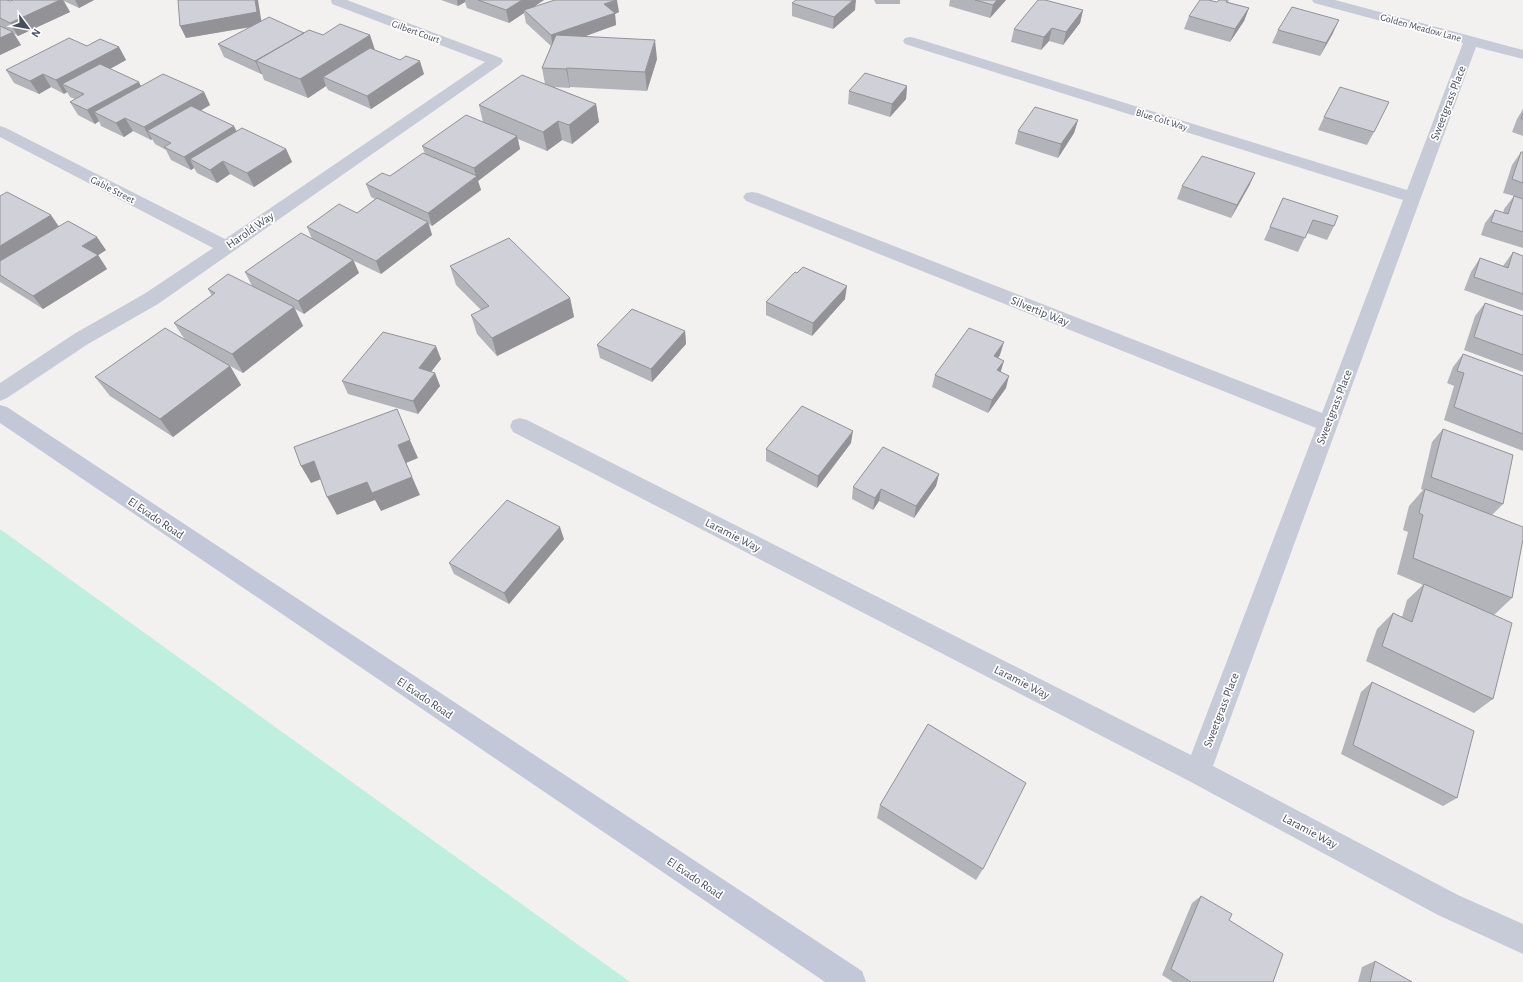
<svg xmlns="http://www.w3.org/2000/svg" width="1523" height="982" font-family="'Alegreya Sans',sans-serif">
	<style>
		.green { fill: #bfefdf }
		.lines { fill: none; stroke-linecap: round; stroke-linejoin: round }
		.street { fill: #c7cbd8; fill-rule: evenodd }
		.secondary { fill: #c3c8d9; fill-rule: evenodd }
		.wall { fill: #b3b4ba }
		.shaded-wall { fill: #929297 }
		.building { fill: #d0d1d8; stroke: #929297 }
		.labels { text-anchor: middle; stroke-width: 3.5; stroke-linejoin: round; paint-order: stroke }
		.far-street-label { font-size: 10px; fill: #484d5e; stroke: #fff }
		.street-label { font-size: 12px; fill: #484d5e; stroke: #fff }
	</style>
	<rect width="100%" height="100%" fill="#f3f1f0"/>
	<path class="green" d="M0,529l630,453h-630z"/>
	<g class="lines">
		<path class="street" d="M331,0h16l154,58 2,3 -2,3 -343,240 -70,40 -81,54 -7,3v-18l74,-49 70,-40 69,-46 -213,-111v-11l6,2 219,111 260,-177 -153,-58z
			M1312,0h23l188,50v9l-47,-12 -263,719 245,129 65,29v30l-85,-39 -249,-134 -676,-349 -3,-6 3,-6 7,-2 7,2 664,335 125,-327 -570,-227 -3,-4 3,-4 6,-1 6,1 564,220 81,-213 -498,-156 -2,-3 2,-3 5,-1 5,1 492,152 56,-147 -149,-40z"/>
		<path class="secondary" d="M0,405l7,2 855,564 4,11h-41l-825,-559z"/>
	</g>
	<path class="wall" d="M0,0l10,1 3,-1h81l-15,8 -15,-7 6,11 -52,24 -5,-3 8,12 -21,10z
		M441,0h103l-11,7 86,5 -4,2 1,11 -31,11 72,23 -10,32 -77,-4v1l-16,-1 42,17 3,18 -27,22 -10,-4 -15,11 -29,-12 2,10 -42,32 3,9 -49,36 -3,-2 3,11 -51,39 -27,-13 5,12 -55,41 -9,-5 8,17 -60,47 -28,-15 15,8 11,19 -68,52 -63,-41 -15,-19 90,-37 -11,-17 38,-27 -4,-7 44,-3 -7,-14 67,-33 -5,-12 50,-14 18,-14 -4,-2 -5,-13 24,-8 35,-22 -3,-8 61,-24 -4,-17 66,-21 -3,-16 9,-22 -25,-23 -2,-10 -15,10 -42,-15 -2,-6 -7,4z
		M874,0h26v4h-24z
		M950,0h56l-16,18 -41,-12z
		M1229,0l-1,2 21,6 -5,13 -14,21 -46,-13 5,-13 28,-14z
		M792,3l63,7 -22,19 -41,-13z
		M1083,10l-3,13 -17,22 -14,-4 -8,9 -30,-8 3,-13z
		M261,21l43,12 19,2h47l5,15 49,24 -53,35 -43,-19 -2,-4 -18,12 -44,-18 -2,-6h-1l-37,-17 -6,-13 33,-17 -65,11z
		M1278,30l55,3 -13,23 -48,-13z
		M87,46l32,1 7,13 -16,9 31,17 63,6 6,13 -9,5 36,21 49,18 6,13 -38,25 -24,-13 -13,9 -20,-10 -3,-5 -3,2 -20,-10 -5,-10 -11,-6 -3,-5 -1,1 -18,-9 -9,6 -23,-11 -2,-5 -4,3 -17,-9 -8,-13 5,-3 -5,-2 -3,-5 -3,2 -13,-7 -12,7 -25,-11 -8,-13z
		M907,86l-1,13 -16,18 -42,-13 1,-13z
		M1523,109v27l-11,-4 5,-13z
		M1324,117l50,15 -7,13 -49,-15z
		M1078,120l-4,13 -16,25 -43,-14 3,-13z
		M1521,152h2v96l-42,-13 4,-12 10,-13 8,3 1,-4 10,-13 -11,-3 9,-28z
		M1255,173l-6,13 -18,32 -54,-19 5,-13z
		M0,196l106,54 -8,5 9,14 -64,40 -43,-27z
		M1283,198l51,28 -7,14 -20,-7 -9,19 -34,-12z
		M1513,252l10,4v55l-59,-21 7,-18 9,-14 23,8z
		M450,266l120,32 4,19 -77,39 -20,-22 -6,-19 10,-5 -25,-25z
		M845,299l-33,37 -46,-21v-13z
		M1485,303l38,13v56l-59,-22 11,-34z
		M685,331l1,13 -34,38 -52,-24 -3,-13z
		M1463,354l60,22v75l-79,-31 10,-34 -7,-3 6,-16z
		M1000,355l-2,3 3,14 5,16 -18,25 -56,-26 3,-12z
		M441,359l-10,13 4,1 5,13 -22,28 -70,-20 -6,-13z
		M1443,429l60,75 -11,11 20,83 -18,17 -1,84 -19,14 -108,-52 11,-32 16,-16 9,4 5,-17 16,-15 -26,-11 11,-42 -5,-2 6,-24 14,-16 -2,-1 11,-47z
		M851,443l-34,45 -51,-27v-12z
		M939,474l-3,12 -22,32 -35,-17 -6,9 -21,-11 1,-12z
		M564,539l-55,65 -55,-30 -5,-11z
		M1372,682l85,116 -14,8 -102,-52 20,-62z
		M880,805l103,64 -7,11 -99,-62z
		M1201,896l28,24 44,62h-100l-11,-7 30,-72z
		M1375,961l37,21h-54l4,-15z"/>
	<path class="shaded-wall" d="M60,0h3l7,12 -52,24 -8,-13z
		M75,0h19l-15,8z
		M255,0h3l4,25 -76,13 -6,-12z
		M457,0h8v2l-7,4z
		M522,0h22l-18,12 -2,-2v3l-15,10 -3,-13z
		M616,0h1l2,12 -4,2 1,11 -63,23 -2,-13 53,-31z
		M853,0h3l-1,10 -22,19 1,-12z
		M997,0h9l-16,18 3,-13z
		M1249,8l-5,13 -14,21 5,-13z
		M1083,10l-3,13 -17,22 3,-13z
		M1339,20l-6,13 -13,23 6,-13z
		M1052,28l-3,13 -8,9 3,-13z
		M13,32l8,13 -21,10v-17z
		M306,34l-50,27 6,13h-1l-6,-13z
		M370,35l6,19 -53,23 3,9 -18,12 -8,-19z
		M655,40l2,19 -10,32 -2,-19z
		M119,47l7,13 -53,29 -11,-5 5,8 -3,2 -8,-14z
		M420,61l4,13 -53,35 -4,-13z
		M567,68l3,19v1l-4,-19z
		M43,74l8,13 -12,7 -9,-13z
		M139,82l7,14 -52,16 5,9 -4,3 -8,-14z
		M907,86l-1,13 -16,18 2,-13z
		M204,92l6,13 -52,31 -11,-5 5,8 -1,1 -7,-13z
		M596,104l3,18 -27,22 -3,-19z
		M125,118l8,13 -9,6 -8,-14z
		M1078,120l-4,13 -16,25 3,-14z
		M558,121l4,19 -15,11 -4,-19z
		M234,126l7,14 -51,19 4,9 -3,2 -7,-13z
		M517,136l3,13 -42,32 3,9 -49,36 -4,-13 48,-36 -2,-9z
		M286,149l6,13 -38,25 -7,-14z
		M223,161l7,13 -13,9 -7,-13z
		M1255,173l-6,13 -18,32 6,-13z
		M51,215l13,19 -64,40v-28z
		M428,222l4,13 -51,39 -5,-13z
		M97,237l9,13 -15,10 -9,-14z
		M98,255l9,14 -64,40 -10,-13z
		M353,260l6,13 -55,41 -6,-13z
		M847,286l-2,13 -33,37 1,-13z
		M570,298l4,19 -77,39 -5,-18z
		M294,307l9,19 -60,47 -11,-19z
		M685,331l1,13 -34,38 -1,-13z
		M1004,342l-4,13 -10,14 4,-13z
		M436,346l5,13 -17,22 -5,-13z
		M1004,361l-4,13 -3,-4z
		M230,366l11,19 -68,52 -13,-18z
		M435,373l5,13 -22,28 -5,-13z
		M1009,376l-3,12 -18,25 4,-13z
		M853,431l-2,12 -34,45 1,-12z
		M410,440l8,18 -12,5 14,32 -39,16 -6,-11 -38,15 -10,-18 71,-52z
		M314,461l10,17 -13,5 -10,-17z
		M939,474l-3,12 -22,32 2,-12z
		M881,489l-2,12 -6,9 2,-12z
		M560,527l4,12 -55,65 -5,-11z"/>
	<path class="building" d="M0,0h7l3,1 3,-1h47l-50,23 -10,-5z
		M178,0h77l2,12 -77,14z
		M478,0h44l-16,10z
		M555,0h61l-12,4 11,9 -64,22 -27,-25z
		M796,0h57l-19,17 -42,-14z
		M975,0h22l-4,5z
		M1038,0h7l38,10 -17,22 -14,-4 -8,9 -30,-8z
		M1200,0h8l9,2 2,-2h8l-1,2 23,6 -14,21 -46,-13z
		M1292,7l47,13 -13,23 -48,-13z
		M269,17l35,16 -49,28 -37,-17z
		M340,24l30,11 -70,44 -44,-18 53,-31 14,5z
		M0,26l13,6 -13,6z
		M556,35l99,5 -10,32 -78,-4 -1,1 -24,-1z
		M69,38l18,8 13,-7 19,8 -63,33 -13,-6 -13,7 -24,-11z
		M370,48l30,12 6,-4 14,5 -53,35 -44,-19z
		M100,64l39,18 -52,28 -17,-8 14,-8 -22,-10z
		M865,73l42,13 -15,18 -43,-13z
		M163,74l41,18 -60,35 -19,-9 -9,5 -22,-11z
		M522,75l74,29 -27,21 -11,-4 -15,11 -64,-27z
		M1340,87l49,15 -15,30 -50,-15z
		M191,106l43,20 -50,31 -20,-10 7,-4 -24,-12z
		M1035,107l43,13 -17,24 -43,-13z
		M1523,113v7l-2,-1z
		M466,115l51,21 -43,32 -52,-22z
		M242,128l44,21 -39,24 -24,-12 -13,9 -20,-11z
		M1521,152h2v31l-11,-4z
		M423,153l54,23 -49,37 -62,-29 16,-11 8,3z
		M1202,156l53,17 -18,32 -55,-19z
		M7,192l44,23 -51,31v-50z
		M1514,196l9,3v33l-32,-10 4,-12 13,4z
		M377,198l51,24 -52,39 -69,-34 32,-23 18,9z
		M1283,198l55,18 -4,10 -21,-6 -8,18 -35,-11z
		M68,221l29,16 -15,9 16,9 -65,41 -33,-21v-14z
		M301,233l52,27 -55,41 -53,-29z
		M509,238l61,60 -78,40 -21,-23 18,-9 -39,-40z
		M1513,252l10,4v38l-49,-17 6,-19 28,10z
		M803,267l44,19 -34,37 -47,-21 29,-30 2,1z
		M228,274l66,33 -62,47 -58,-31 41,-30 -7,-4z
		M1485,303l38,13v39l-49,-18z
		M632,309l53,22 -34,38 -54,-24z
		M165,328l65,38 -70,53 -65,-42z
		M969,328l35,14 -10,14 10,5 -7,9 12,6 -17,24 -57,-25z
		M383,332l53,14 -17,22 16,5 -22,28 -71,-20z
		M1463,354l60,22v58l-69,-27 10,-34 -7,-2z
		M802,406l51,25 -35,45 -52,-27z
		M397,409l13,31 -12,5 14,32 -40,16 -5,-11 -40,15 -13,-36 -13,5 -7,-19z
		M1443,429l70,26 -10,49 -72,-27z
		M883,447l56,27 -23,32 -35,-17 -6,9 -22,-11z
		M1425,489l98,38v12l-11,59 -99,-40 10,-43 -4,-2z
		M507,500l53,27 -56,66 -55,-30z
		M1424,584l88,39 -19,76 -111,-53 11,-33 19,9z
		M1372,682l102,49 -17,67 -104,-53z
		M928,724l98,59 -43,86 -103,-64z
		M1201,896l31,18 -3,6 54,34 -10,28h-82l-20,-13z
		M1375,961l37,21h-42z"/>
	<g class="labels">
		<g class="far-street-label">
			<text transform="translate(1421 27) rotate(15)" y="4">Golden Meadow Lane</text>
			<text transform="translate(416 31) rotate(20)" y="4">Gilbert Court</text>
			<text transform="translate(1162 119) rotate(17)" y="4">Blue Colt Way</text>
			<text transform="translate(113 189) rotate(27)" y="4">Gable Street</text>
		</g>
		<g class="street-label">
			<text transform="translate(1448 103) rotate(-69)" y="4">Sweetgrass Place</text>
			<text transform="translate(250 230) rotate(-35)" y="4">Harold Way</text>
			<text transform="translate(1040 311) rotate(22)" y="4">Silvertip Way</text>
			<text transform="translate(1334 407) rotate(-69)" y="4">Sweetgrass Place</text>
			<text transform="translate(156 518) rotate(34)" y="4">El Evado Road</text>
			<text transform="translate(733 535) rotate(27)" y="4">Laramie Way</text>
			<text transform="translate(1022 682) rotate(27)" y="4">Laramie Way</text>
			<text transform="translate(425 698) rotate(34)" y="4">El Evado Road</text>
			<text transform="translate(1221 710) rotate(-69)" y="4">Sweetgrass Place</text>
			<text transform="translate(1310 831) rotate(28)" y="4">Laramie Way</text>
			<text transform="translate(695 878) rotate(34)" y="4">El Evado Road</text>
		</g>
	</g>
	<g transform="translate(28 28) rotate(122)" stroke="#ffffff" stroke-width="3" paint-order="stroke">
	<path d="M0-3L7 15L0 10L-7 15Z" fill="#484d5e"/>
	<text y="-6" font-size="11" font-weight="bold" text-anchor="middle" fill="#484d5e">N</text>
	</g>
</svg>
